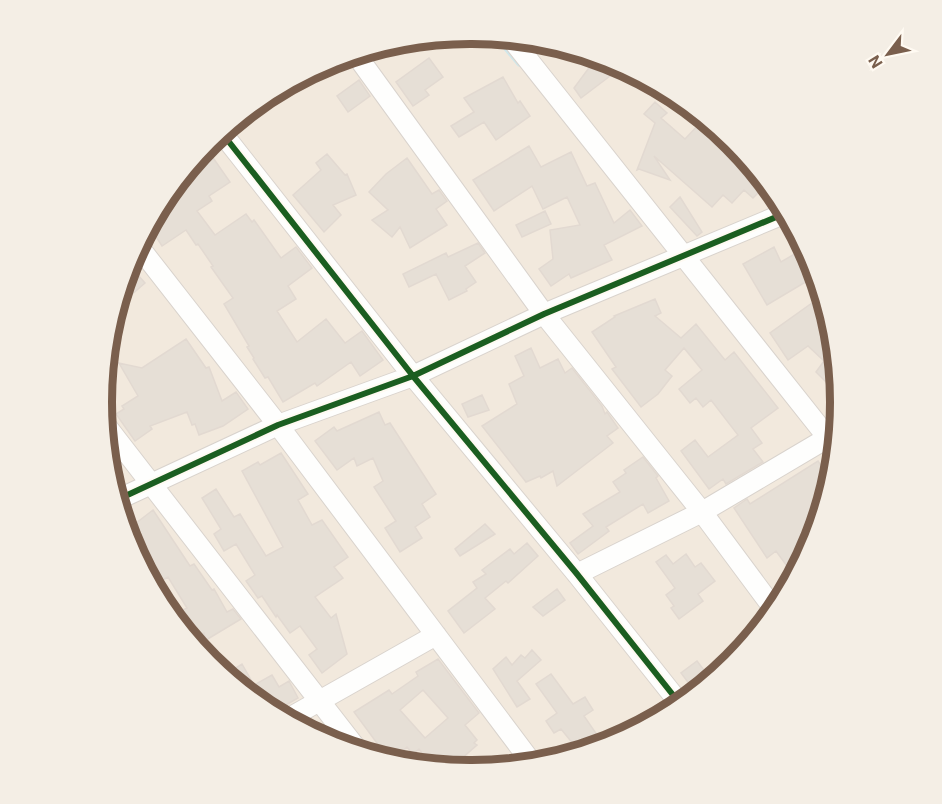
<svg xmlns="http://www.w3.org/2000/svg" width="942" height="804" font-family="Roboto,sans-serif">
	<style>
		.residential { fill: #f2e9dd }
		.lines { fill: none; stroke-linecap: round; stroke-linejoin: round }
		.stream { stroke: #d0e7ea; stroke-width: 5 }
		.building { fill: #e6dfd6; stroke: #e2d9d1; stroke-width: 1.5; fill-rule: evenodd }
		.minor-casing { stroke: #d9d3cd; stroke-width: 22 }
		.minor { stroke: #fefefd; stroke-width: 20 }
		.cycleway-casing { stroke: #fffaf2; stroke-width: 10 }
		.cycleway { stroke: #1b5e20; stroke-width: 6 }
		.rim { fill: none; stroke: #7a5f4d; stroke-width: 8 }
	</style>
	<rect width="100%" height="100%" fill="#f9f6ef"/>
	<path class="residential" d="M107 402a364 364 0 1 1 728 0a364 364 0 1 1-728 0Z"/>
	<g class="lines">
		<path class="stream" d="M497,38l22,26"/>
	</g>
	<path class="building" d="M429,58l14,19 -18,13 4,5 -16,11 -17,-24z
		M607,60l15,7 -41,31 -7,-10 20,-27 7,5z
		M503,77l15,26 2,-2 10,15 -34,24 -12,-18 -25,15 -8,-11 23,-14 -10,-14z
		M359,80l11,16 -22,16 -11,-16z
		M655,102l12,11 -6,5 24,21 17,-18 18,12 -6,8 44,40 5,7 -10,10 -9,-8 -12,13 -9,-8 -11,12 -58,-51 16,24 -31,-11 -2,1 18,-47 -11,-9z
		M529,146l12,21 30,-15 16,34 8,-3 19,40 16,-13 12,16 -38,19 8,15 -41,18 -2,-4 -18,12 -12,-17 14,-10 -3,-29 30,-5 -13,-28 -24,12 -11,-23 -38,25 -21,-31z
		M209,152l21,30 -21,14 3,5 -15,10 18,24 31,-21 6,8 2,-2 27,38 15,-11 16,21 -24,18 8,13 -19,12 20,31 29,-23 19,24 17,-12 21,29 -23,16 -9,-14 -34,24 -2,-3 -32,19 -15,-25 -3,1 -12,-19 1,-1 -7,-11 2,-1 -25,-42 9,-6 -22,-31 2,-1 -15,-22 -2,1 -10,-15 -24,16 -11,-17 47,-69z
		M327,154l18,21 2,-1 9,21 -23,10 8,10 -17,17 -31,-37 28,-25 -5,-7z
		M407,158l25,36 7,-4 8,11 -11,8 11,16 -37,23 -10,-21 -8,10 -20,-17 16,-10 -19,-18 17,-18z
		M680,197l22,35 -5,4 -27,-29z
		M545,211l6,13 -29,13 -6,-12z
		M478,243l7,10 -20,13 11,16 -10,7 1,2 -18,9 -13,-26 -27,13 -6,-13 43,-21 2,4z
		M774,247l7,15 17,-10 16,25 -47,28 -24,-41z
		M129,265l16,18 -23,20z
		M819,298l15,73 5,24 -23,-23 8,-11 -16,-15 -20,14 -18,-27z
		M655,299l6,14 -6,3 26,22 15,-14 29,36 9,-8 44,56 -27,20 11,15 -9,6 10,13 -37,22 -3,-5 -14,10 -28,-38 14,-11 13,17 30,-22 -27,-35 -8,7 -7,-9 -6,5 -11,-14 23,-19 -18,-22 -19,22 7,6 -14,18 -17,13 -29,-38 4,-2 -24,-35 23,-15 -1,-1z
		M186,339l20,29 3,-1 13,34 14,-9 12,17 -25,17 -24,9 -4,-11 -3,1 -5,-13 -37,14 2,3 -17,12 -19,-27 8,-5 -2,-3 16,-10 -19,-33 23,5z
		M531,348l9,20 18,-9 7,14 7,-5 30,38 3,8 2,-2 11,16 -11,8 6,7 -56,43 -4,-15 -12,7 -1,-2 -14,6 -44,-56 35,-22 -8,-20 15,-8 -9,-20z
		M482,395l7,15 -21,7 -6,-13z
		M379,412l6,13 5,-2 46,71 -14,10 8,13 -15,10 7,11 -22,14 -15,-24 11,-7 -22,-34 9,-6 -10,-23 -16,8 -3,-8 -17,12 -22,-29 19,-14 3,4z
		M281,453l27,41 -10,6 14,25 10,-5 26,37 -14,10 9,11 -28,19 16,21 5,-4 11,40 -25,19 -13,-18 8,-6 -17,-23 -10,7 -13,-18 -1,2 -14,-21 -4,2 -12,-17 9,-6 -19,-31 -12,7 -10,-17 7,-5 -19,-31 14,-9 18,28 6,-3 26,42 17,-9 -41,-76 16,-9 2,3z
		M643,457l15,19 -2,2 13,23 -21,12 -5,-9 -37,23 3,4 -31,23 -8,-11 23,-17 -10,-12 37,-22 -7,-10 13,-9 -2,-3z
		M818,461l8,13 -14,70 -20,29 -16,-22 -9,7 -33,-50 13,-9 3,5z
		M153,510l37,56 4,-2 18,26 2,-1 13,23 6,-3 8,10 -35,21 -2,-7 -11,4 -1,-1 -11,-25 6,-3 -19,-31 -7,4 -15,-23 -4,3 -12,-18 -3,-13z
		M485,524l10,10 -35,22 -5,-7z
		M527,543l11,13 -30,27 -2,-2 -21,17 10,11 -31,24 -16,-22 29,-23 -4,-6 13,-8 -4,-4 28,-21 4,5z
		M686,554l9,13 6,-4 14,18 -17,13 5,7 -24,18 -8,-11 3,-2 -8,-11 9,-7 -19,-26 10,-7 7,9z
		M557,589l8,11 -22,16 -10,-9z
		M532,650l9,10 -24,21 13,18 -13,8 -24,-38 13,-12 6,8 9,-10 4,3z
		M438,659l41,54 -14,12 12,15 -3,3 3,2 -24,21 -7,-9 -9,7 -7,-1 -11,-14 -6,5 -6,-7 -10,9 -12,-2 -31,-42 35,-22 3,4 26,-18 -2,-4zM423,690l25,28 -23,20 -25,-28z
		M697,661l13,17 -17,11 -12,-16z
		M242,664l12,21 18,-10 7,12 10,-6 9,17 -19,11 -53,-35z
		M551,674l22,30 12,-7 8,13 -9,6 20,29 -26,5 -17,-21 -7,4 -8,-12 11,-8 -21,-29z"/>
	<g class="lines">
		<defs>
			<path id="minor" d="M514,42l318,401
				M357,56l187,258 158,198 69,93
				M222,133l191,243 164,198 100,126
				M139,247l139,178 251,334
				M107,427l249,321
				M121,498l157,-73 135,-49 131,-62 237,-99
				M577,574l125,-62 132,-78
				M291,717l145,-82"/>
		</defs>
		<use href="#minor" class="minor-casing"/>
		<use href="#minor" class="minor"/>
		<defs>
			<path id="cycleway" d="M222,133l191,243 164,198 100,126
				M121,498l157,-73 135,-49 131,-62 237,-99"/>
		</defs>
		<use href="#cycleway" class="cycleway-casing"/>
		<use href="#cycleway" class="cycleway"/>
	</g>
	<path d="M0 0H942V804H0ZM470 44H472A358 358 0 0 1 830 402V402A358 358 0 0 1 472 760H470A358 358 0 0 1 112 402V402A358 358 0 0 1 470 44Z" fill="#f4eee5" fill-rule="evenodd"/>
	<path class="rim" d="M470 44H472A358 358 0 0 1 830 402V402A358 358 0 0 1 472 760H470A358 358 0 0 1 112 402V402A358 358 0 0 1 470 44Z"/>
	<g transform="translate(888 54) rotate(238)" stroke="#fffaf2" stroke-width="4.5" paint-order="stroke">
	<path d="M0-4.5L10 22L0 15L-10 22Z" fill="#7a5f4d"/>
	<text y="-9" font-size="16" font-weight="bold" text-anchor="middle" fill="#7a5f4d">N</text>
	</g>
</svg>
